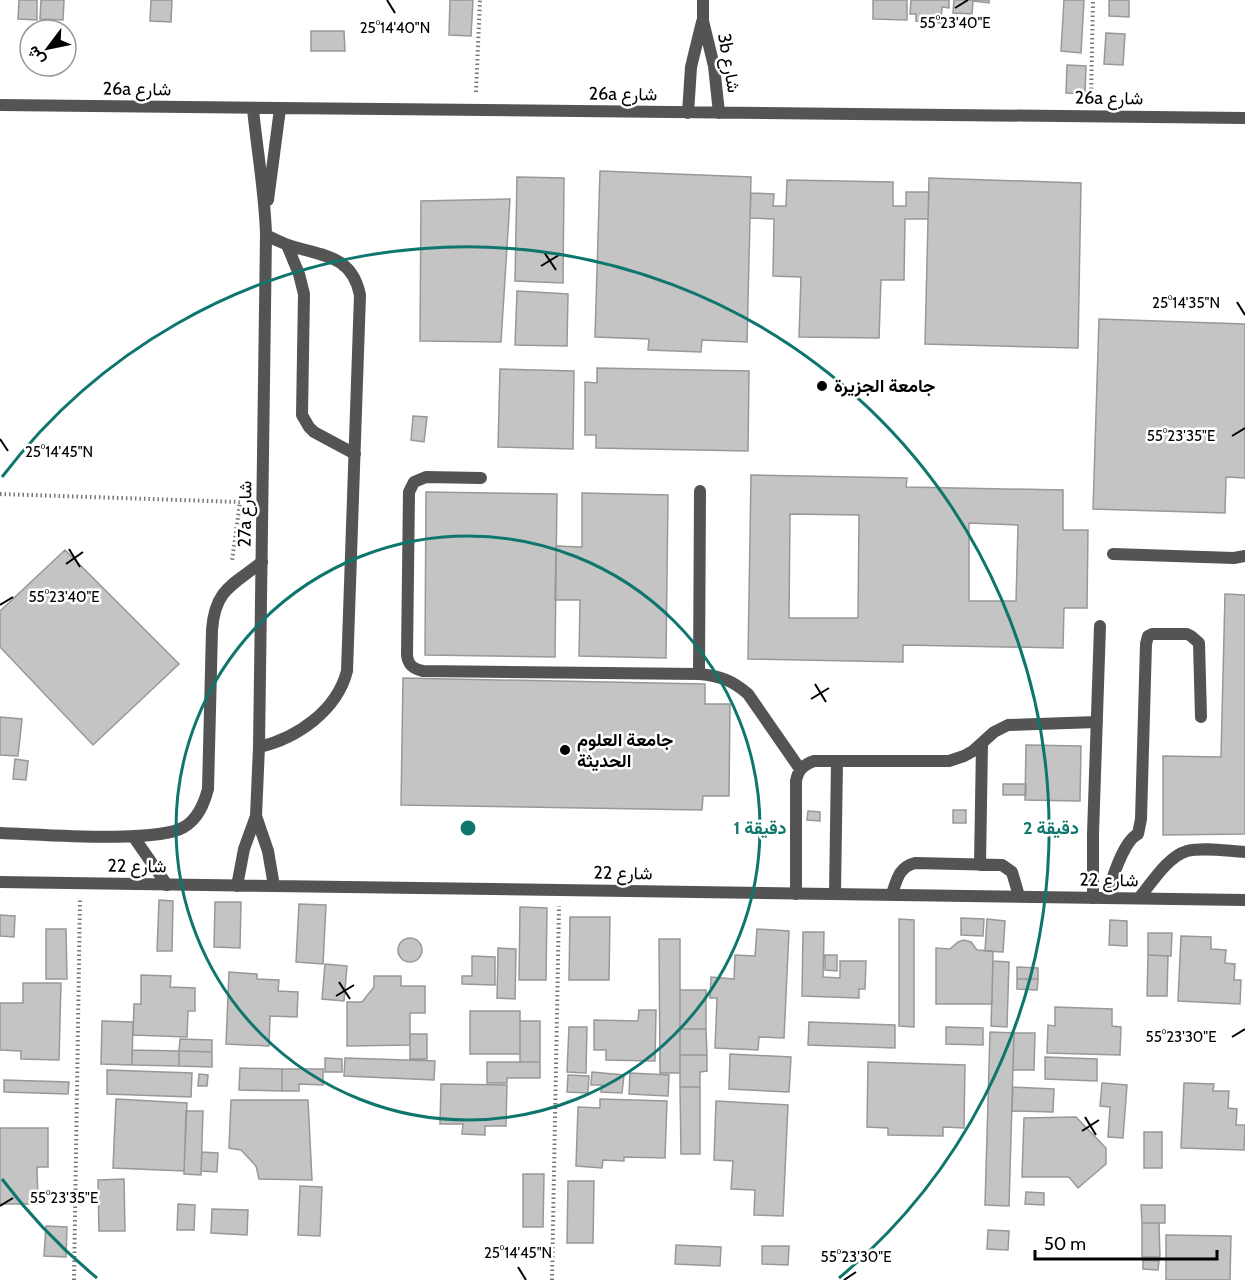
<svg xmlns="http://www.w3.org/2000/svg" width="1245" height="1280" font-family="Cabin,Vazirmatn,sans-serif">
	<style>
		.building { fill: #c4c4c4; stroke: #989898; stroke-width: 1.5; fill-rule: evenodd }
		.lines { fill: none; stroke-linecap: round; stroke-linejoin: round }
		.path { stroke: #767676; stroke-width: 4; stroke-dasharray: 1.5 3; stroke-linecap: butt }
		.service { stroke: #545454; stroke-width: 12 }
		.minor { stroke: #545454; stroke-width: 12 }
		.ticks { fill: none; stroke: #000; stroke-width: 2 }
		.ring { fill: none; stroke: #0f766e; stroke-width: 3 }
		.poi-dot { fill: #000; stroke: #fff; stroke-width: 2 }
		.labels { text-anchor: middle; stroke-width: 5; stroke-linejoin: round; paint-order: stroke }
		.street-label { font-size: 18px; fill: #000; stroke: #fff }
		.poi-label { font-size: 18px; font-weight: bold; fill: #000; stroke: #fff; text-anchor: start }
		.ticks-label { font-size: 15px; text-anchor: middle; fill: #000; stroke: #fff; stroke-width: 5; stroke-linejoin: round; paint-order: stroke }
		.centre { fill: #0f766e; stroke: #fff; stroke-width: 3 }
		.ring-label { font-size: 18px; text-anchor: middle; font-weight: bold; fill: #0f766e; stroke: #fff; stroke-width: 5; stroke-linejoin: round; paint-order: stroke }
	</style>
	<rect width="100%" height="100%" fill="#fff"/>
	<path class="building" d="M19,0h18v20l-19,-1z
		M41,0h23l-1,20 -23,-1z
		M151,0h21l-1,22 -21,-1z
		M450,0h23l-2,36 -22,-1z
		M873,0h34v20l-34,-1z
		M911,0h38v8l-7,-1 -1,16 -25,-2v-7h-6z
		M954,0h35v3l-16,-2 -1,13 -19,-1z
		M1064,0h20l-3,53 -20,-2z
		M1109,0h20v17l-20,-1z
		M311,31h33l1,20h-34z
		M1106,33l19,1 -2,31 -19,-1z
		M1067,65l19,1 -1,28 -19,-1z
		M600,171l151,6 -4,165 -45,-2 -1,12 -53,-2 1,-11 -54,-2z
		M517,177l47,1 -1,105 -48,-2z
		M929,178l152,5 -3,165 -153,-4z
		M787,180l106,2v24h13v-14h23l-1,27h-23l-1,61h-23l-2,58 -80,-1 2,-60 -28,-1 1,-57 -24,-1 1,-25 23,1 -1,12h13z
		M510,199l-9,143 -81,-1 1,-140z
		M517,291l51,3 -1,52 -52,-1z
		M1099,319l146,5v154l-19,-1 -1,36 -132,-4z
		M597,368l152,3 -1,80 -152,-3v-13h-11v-53l12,1z
		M500,369l74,2 -1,78 -75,-2z
		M413,416l14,1 -3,25 -13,-2z
		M751,475l156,3 -1,9 157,3v40h25l-1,78h-23l-1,40 -160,-3v17l-155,-3zM790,514l69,1 -1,103h-69zM969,523l49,2 -2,76h-47z
		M426,492l131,2 -2,163 -130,-2z
		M582,493l86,2 -2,163 -87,-2 1,-56h-25l1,-54 26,1z
		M65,550l114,114 -86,81 -93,-98v-36z
		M1225,594l20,1v239l-82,1v-79l58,1z
		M403,678l302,6v20h25l-1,92h-26l-1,14 -301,-5z
		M0,717l22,2 -4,37 -18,-1z
		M1026,745l55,1 -1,55 -55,-1z
		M15,759l13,2 -2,19 -13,-1z
		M1003,784h23v11h-23z
		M953,810h13v13h-13z
		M808,811l12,1v9l-13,-1z
		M159,900l14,1 -1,50h-15z
		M215,902h26l-1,46 -26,-1z
		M299,904l27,1 -3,59 -27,-2z
		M520,907l27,1 -1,72h-27z
		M0,915l15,1 -1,21 -14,-1z
		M570,917h40l-1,63h-40z
		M961,918l23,1 -1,17 -22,-1z
		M899,919l15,1v107l-15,-1z
		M987,919l18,2 -2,31 -18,-1z
		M1110,920l17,1v25l-18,-1z
		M46,929h20l1,50h-21z
		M757,929l32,2 -5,107 -25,-1 -1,13 -43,-2 2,-50h-7l1,-21 23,2 1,-24 20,1z
		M803,932h21l-1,45 17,1v-17h26l-1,28h-6v9l-57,-2z
		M1148,933h24l-1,23 -23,-1z
		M1181,936l30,1v12l15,1 -1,13 10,1 -1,16h7l-1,24 -62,-3z
		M398 950a12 12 0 1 1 24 0a12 12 0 1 1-24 0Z
		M659,939h21v134h-20z
		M964,940l7,2 6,8 16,1 -1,53h-56v-56l14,1 8,-7z
		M498,948l18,1 -1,50 -18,-1z
		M825,955h12v16l-12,-1z
		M1148,955l20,1 -1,40h-20z
		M472,956l23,1v28l-33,-1v-8h10z
		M993,961l16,1 -2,65 -16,-1z
		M325,964l22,2 -3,35 -22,-2z
		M1017,967l21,1v11h-21z
		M229,972l28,2v5l22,1 -1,11 20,1 -1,25 -27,-1 -1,30 -43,-2z
		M141,975l30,1 -1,11 25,1v23h-7l-1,26 -54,-2 1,-31h7z
		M374,976h27v10h24v27h-15v32l-63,1v-44h15l12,-15z
		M1017,979h21l-1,11 -20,-1z
		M23,983h38l-2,77 -38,-1v-8l-21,-1v-47h23z
		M680,990h26v39h-26z
		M1055,1007l57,2v17l9,1 -1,28 -73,-2 1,-28 7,1z
		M639,1010h17l-1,51 -49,-1v-10h-12v-30l44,1z
		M470,1011h50v43h-50z
		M102,1021l31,1 -1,43 -31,-1z
		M520,1021h20v41h-20z
		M809,1022l86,3v23l-87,-3z
		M569,1027h18l-1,46 -19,-1z
		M946,1027l37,1v17l-37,-1z
		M680,1029h26l1,26h-27z
		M990,1032l24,1 -5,173 -24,-1z
		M1014,1033h21l-1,37h-21z
		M410,1034h17v25h-17z
		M180,1039l32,1v12l-33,-1z
		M132,1050l47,1v15l-47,-1z
		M179,1051l33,1v15l-33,-1z
		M730,1054l61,3 -2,35 -60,-3z
		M680,1055h27v16l-7,1v15h-20z
		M1045,1057l52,2v22l-52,-2z
		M325,1058l17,1v13h-17z
		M345,1058l90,3 -1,19 -90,-4z
		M487,1062h53v16h-33v5h-20z
		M868,1062l97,3 -1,63 -21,-1v9l-55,-1v-7l-21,-1z
		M240,1068l42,1v22l-43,-1z
		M282,1069h41v16l-24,-1v7h-17z
		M107,1070l85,3 -1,24 -84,-3z
		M592,1072l32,3 -2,18 -21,-1 1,-7h-11z
		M630,1073l39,2 -1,21 -39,-2z
		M199,1074l9,1 -1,11h-9z
		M568,1075l21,1 -1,17 -21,-1z
		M4,1080l65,2 -1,12 -64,-2z
		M1102,1083l25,2 -4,53 -15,-1 2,-30 -10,-1z
		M1184,1083l30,1 -1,7h16l-1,17 9,1 -1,16h9l-1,25 -63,-2z
		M441,1084l66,1 -1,41h-21v9l-23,-1 1,-10h-23z
		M680,1087h20v67h-19z
		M1013,1087l41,2 -1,23 -41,-1z
		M116,1099l71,4 -3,68 -71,-3z
		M600,1099l67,2 -2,57 -41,-1v4l-21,-1 -1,8 -26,-2 2,-59 22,1z
		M231,1100h77l4,80 -53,-1 -3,-13 -15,-16 -12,-2z
		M716,1101l72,4 -5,111 -29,-1 1,-25 -24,-1 2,-28 -19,-1z
		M186,1111h17l-2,64 -17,-1z
		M1076,1117l30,31v16l-28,24 -9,-11h-47l2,-59z
		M0,1128h48v39h-11l1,37h-38z
		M1144,1132h18v36h-18z
		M202,1152l16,1 -1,19 -16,-1z
		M523,1174h21l-1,53h-20z
		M124,1179l1,52h-26l-1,-51z
		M568,1181h26l-1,62h-26z
		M300,1186l22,1 -2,49 -22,-1z
		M1026,1192l18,1v12l-19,-1z
		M178,1204l17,1 -1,25h-17z
		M1141,1205h24v18h-23z
		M212,1209l36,1 -1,25 -36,-2z
		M1142,1223h17l1,34h-18z
		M46,1226l21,1 -1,30 -22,-1z
		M988,1230l21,1 -1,19 -21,-1z
		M1166,1235l65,1 -1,44h-64z
		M676,1245l45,2 -1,19 -45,-2z
		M762,1246h27l-1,19 -26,-1z
		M1143,1260l16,1 -1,9 -15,-1z"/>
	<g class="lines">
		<path class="path" d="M476,92l4,-92
			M1091,98l2,-98
			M0,494l240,8 -8,59
			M74,1280l6,-381
			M552,1280l7,-374"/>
		<path class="service" d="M287,245l12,29 5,20 -2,121 7,12 5,5 41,22
			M481,478l-55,-1 -12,5 -5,10 -2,163c1,10 6,14 16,16l276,3c21,2 33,6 49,20l52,75
			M1113,554l121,4 11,-2
			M699,674l1,-183
			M259,747c39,-9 78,-37 88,-76l13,-376c-8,-41 -39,-39 -72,-50 -7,-3 -15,-6 -22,-10
			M0,833c38,1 156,11 184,-6 14,-8 20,-23 24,-38l4,-159c3,-41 21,-45 50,-68
			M133,836l34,49
			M980,865l2,-121
			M796,894v-113c2,-11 7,-16 18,-20h135l15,-5 9,-5 21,-19 14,-7 89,-3
			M835,894l2,-133
			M892,894c5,-15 7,-27 23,-31l87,2 10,7 7,24
			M1093,898v-64l7,-208
			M1106,898c5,-16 17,-57 32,-64l3,-15 5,-175 2,-8 4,-2h35l4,2 8,7 2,74
			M1139,898c13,-15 28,-41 48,-47 17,-4 40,0 58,1"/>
		<path class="minor" d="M703,0v21l11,45 5,47
			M0,105l1245,13
			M688,113l3,-46 11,-45
			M268,200l12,-91
			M256,816l12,35 6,35
			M0,882l1245,18
			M237,886l7,-37 12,-33 3,-69 7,-512c-1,-41 -9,-85 -13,-126"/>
	</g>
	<path class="ticks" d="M387,0l8,13M955,8l13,-8M544,252l12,18M541,266l18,-11M1237,302l8,13M1232,436l13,-8M0,439l8,12M69,549l11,18M66,564l17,-12M0,605l13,-8M815,684l11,18M811,699l18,-11M339,982l11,17M336,996l18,-11M1232,1037l13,-8M1085,1117l11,18M1082,1131l17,-11M0,1206l13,-8M518,1267l8,13M844,1280l12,-8"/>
	<g class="ring">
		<circle cx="468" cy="828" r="292"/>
		<path d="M97 1278A583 583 0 0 1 2 1179M2 477A583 583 0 1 1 839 1278"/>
	</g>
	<g class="poi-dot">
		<circle cx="822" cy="386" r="6"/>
		<circle cx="565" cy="750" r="6"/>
	</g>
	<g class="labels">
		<g class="street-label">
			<text transform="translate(729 63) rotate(80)" y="6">3b شارع</text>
			<text transform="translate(137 89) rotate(1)" y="6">26a شارع</text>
			<text transform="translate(623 94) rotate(1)" y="6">26a شارع</text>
			<text transform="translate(1109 98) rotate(1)" y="6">26a شارع</text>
			<text transform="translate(245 514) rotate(-89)" y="6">27a شارع</text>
			<text transform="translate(137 866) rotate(1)" y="6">شارع 22</text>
			<text transform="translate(623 873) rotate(1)" y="6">شارع 22</text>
			<text transform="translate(1109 880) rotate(1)" y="6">شارع 22</text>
		</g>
		<g class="poi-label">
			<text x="834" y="392">جامعة الجزيرة</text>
			<text x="577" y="746">جامعة العلوم<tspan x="577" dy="21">الحديثة</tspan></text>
		</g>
	</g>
	<g class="ticks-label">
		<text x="955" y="28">55°23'40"E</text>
		<text x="395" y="33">25°14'40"N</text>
		<text x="1186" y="308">25°14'35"N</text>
		<text x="1181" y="441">55°23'35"E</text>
		<text x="59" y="457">25°14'45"N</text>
		<text x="64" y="602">55°23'40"E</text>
		<text x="1181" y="1042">55°23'30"E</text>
		<text x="64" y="1203">55°23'35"E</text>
		<text x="518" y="1258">25°14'45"N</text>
		<text x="856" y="1262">55°23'30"E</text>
	</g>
	<circle cx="468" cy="828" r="9" class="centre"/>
	<g class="ring-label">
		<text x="760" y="834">1 دقيقة</text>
		<text x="1051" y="834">2 دقيقة</text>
	</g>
	<g transform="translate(48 48) rotate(238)"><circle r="28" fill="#ffffff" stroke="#999999" stroke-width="1.5"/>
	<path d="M0-4.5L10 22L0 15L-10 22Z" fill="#000000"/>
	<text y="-9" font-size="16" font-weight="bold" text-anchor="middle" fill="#000000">ش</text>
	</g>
	<path d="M1035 1250v9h182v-9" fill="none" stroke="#000000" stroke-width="3"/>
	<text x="1044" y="1250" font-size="18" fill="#000000" stroke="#ffffff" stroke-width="4.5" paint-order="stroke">50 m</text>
</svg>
